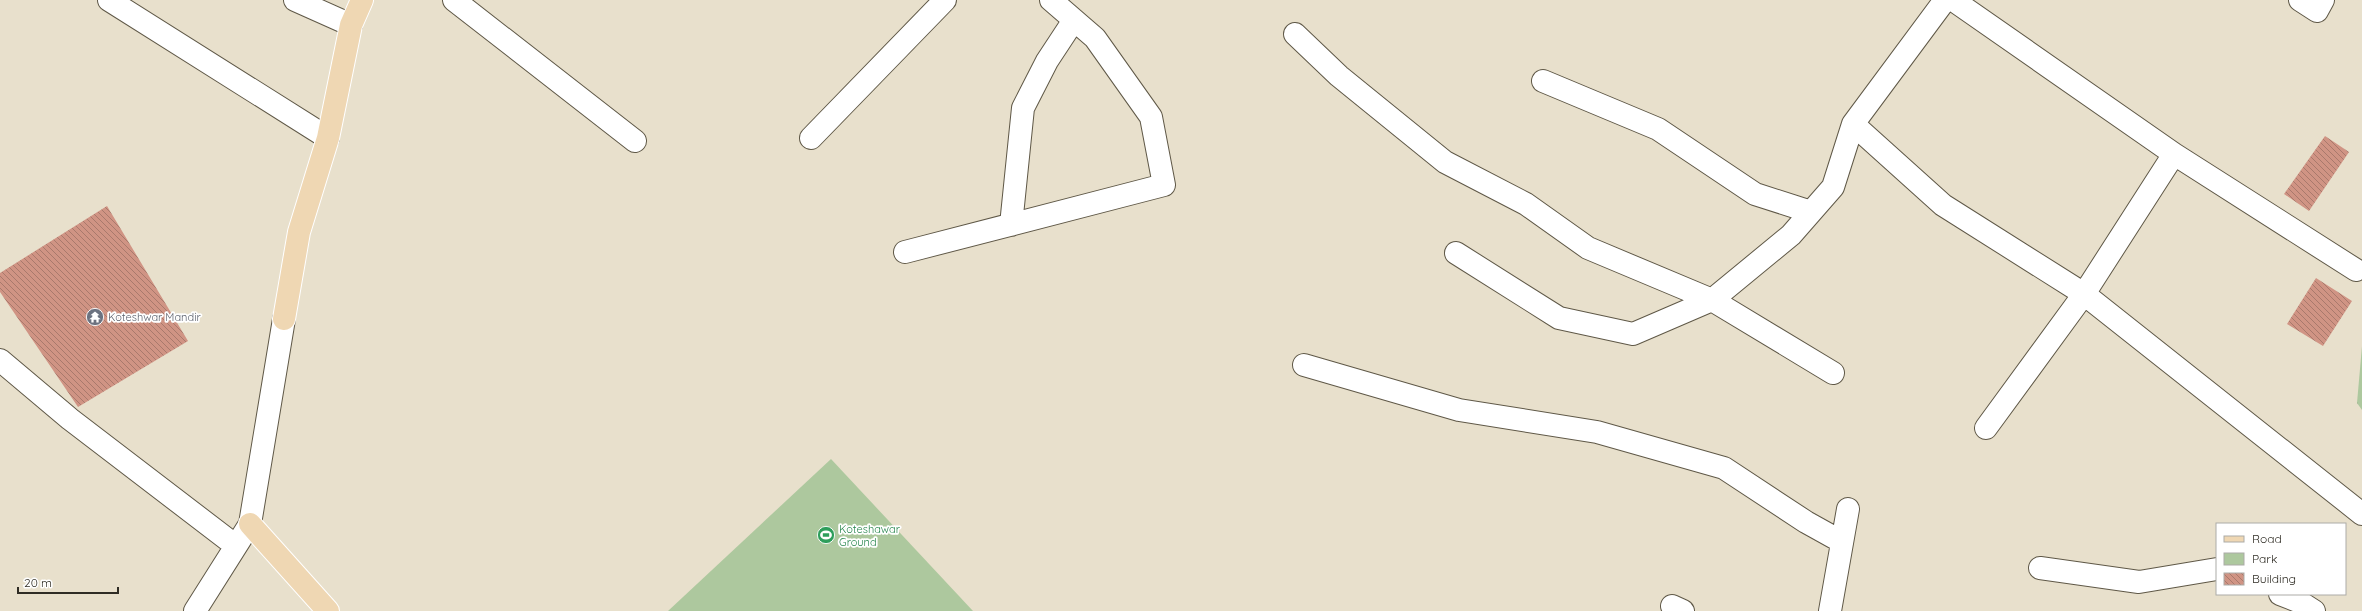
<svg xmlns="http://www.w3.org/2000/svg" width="2362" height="611" font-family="Quicksand,sans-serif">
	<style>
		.cemetery { fill: url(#cemetery-stones) }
		.park { fill: #adc89e }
		.building { fill: url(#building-back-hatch) }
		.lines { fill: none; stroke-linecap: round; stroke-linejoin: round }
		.minor-casing { stroke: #5f5847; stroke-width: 24 }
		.major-casing { stroke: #fff; stroke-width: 24 }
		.minor { stroke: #fff; stroke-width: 22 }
		.major { stroke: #efd7b3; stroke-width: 22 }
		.labels { text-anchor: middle; stroke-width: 3.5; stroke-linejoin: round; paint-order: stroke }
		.worship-label { font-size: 11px; fill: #5b616d; stroke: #fff; text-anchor: start }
		.leisure-label { font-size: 11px; fill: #27864d; stroke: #fff; text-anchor: start }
	</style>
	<defs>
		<pattern id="cemetery-stones" width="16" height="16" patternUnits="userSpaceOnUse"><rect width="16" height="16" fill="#adc89e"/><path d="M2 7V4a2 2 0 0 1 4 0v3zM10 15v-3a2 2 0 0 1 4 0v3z" fill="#95ac88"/></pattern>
		<pattern id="building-back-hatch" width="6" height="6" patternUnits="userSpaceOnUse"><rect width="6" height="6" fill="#d09484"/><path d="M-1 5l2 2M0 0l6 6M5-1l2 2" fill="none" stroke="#a9796c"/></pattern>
	</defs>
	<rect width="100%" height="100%" fill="#e8e0cc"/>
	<path class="cemetery" d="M2362,346v64l-5,-7z"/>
	<path class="park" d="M831,459l142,152h-305z"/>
	<path class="building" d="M2325,136l24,16 -40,59 -25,-17z
		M107,206l81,135 -110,66 -78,-115v-19z
		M2316,278l36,23 -29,45 -36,-22z"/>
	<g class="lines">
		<defs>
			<path id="minor" d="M109,0l219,138
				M295,0l56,25
				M454,0l181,141
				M1953,0l221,154 182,116
				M2300,0l17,11 6,-11
				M1295,34l44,42 106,86 81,42 62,44 124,52 121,73
				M1543,81l115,48 97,65 56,18
				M1853,124l90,81 141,89 278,220
				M811,138l134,-138
				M1011,225l12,-117 24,-47 27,-41
				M905,252l259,-67 -13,-68 -56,-79 -44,-38
				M1456,253l103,65 74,16 79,-34 79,-65 42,-48 20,-63 92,-124
				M0,360l70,59 166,127
				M1304,365l155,45 138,22 127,36 82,54 36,20
				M1986,428l98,-134 90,-140
				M2040,568l99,14 78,-13
				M2280,594l20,8 14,9
				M1672,606l11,5
				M195,611l55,-87 34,-205
				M1830,611l18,-102"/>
			<path id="major" d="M284,319l15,-87 29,-94 23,-113 11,-25
				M250,524l78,87"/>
		</defs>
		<use href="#minor" class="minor-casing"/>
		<use href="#major" class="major-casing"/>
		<use href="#minor" class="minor"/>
		<use href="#major" class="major"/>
	</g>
	<defs>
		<symbol id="temple-disc" viewBox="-11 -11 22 22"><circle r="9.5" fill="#6b7280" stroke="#fff"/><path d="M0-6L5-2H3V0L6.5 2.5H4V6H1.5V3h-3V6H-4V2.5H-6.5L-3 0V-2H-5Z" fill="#fff"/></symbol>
		<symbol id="stadium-disc" viewBox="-11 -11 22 22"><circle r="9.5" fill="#2e9e5b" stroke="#fff"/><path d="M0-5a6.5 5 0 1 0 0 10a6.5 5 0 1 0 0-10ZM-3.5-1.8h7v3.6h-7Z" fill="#fff"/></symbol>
	</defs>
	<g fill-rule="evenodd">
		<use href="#temple-disc" x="85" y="307" width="20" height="20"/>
		<use href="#stadium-disc" x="816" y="525" width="20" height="20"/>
	</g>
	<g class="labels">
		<g class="worship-label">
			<text x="108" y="321">Koteshwar Mandir</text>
		</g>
		<g class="leisure-label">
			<text x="839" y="533">Koteshawar<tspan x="839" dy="13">Ground</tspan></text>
		</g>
	</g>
	<rect x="2216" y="523" width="130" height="72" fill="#ffffff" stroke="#acaba7"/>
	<rect x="2224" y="536" width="20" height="6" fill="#efd7b3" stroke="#acaba7"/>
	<text x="2252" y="543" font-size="12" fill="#2f2c24">Road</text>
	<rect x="2224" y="553" width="20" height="12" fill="#adc89e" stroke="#acaba7"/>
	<text x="2252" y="563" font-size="12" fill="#2f2c24">Park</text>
	<rect x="2224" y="573" width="20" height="12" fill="url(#building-back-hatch)" stroke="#acaba7"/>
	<text x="2252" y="583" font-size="12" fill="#2f2c24">Building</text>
	<path d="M18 587v6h100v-6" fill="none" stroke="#2f2c24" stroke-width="2"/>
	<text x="24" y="587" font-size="12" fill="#2f2c24" stroke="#ffffff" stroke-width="3" paint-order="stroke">20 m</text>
</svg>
